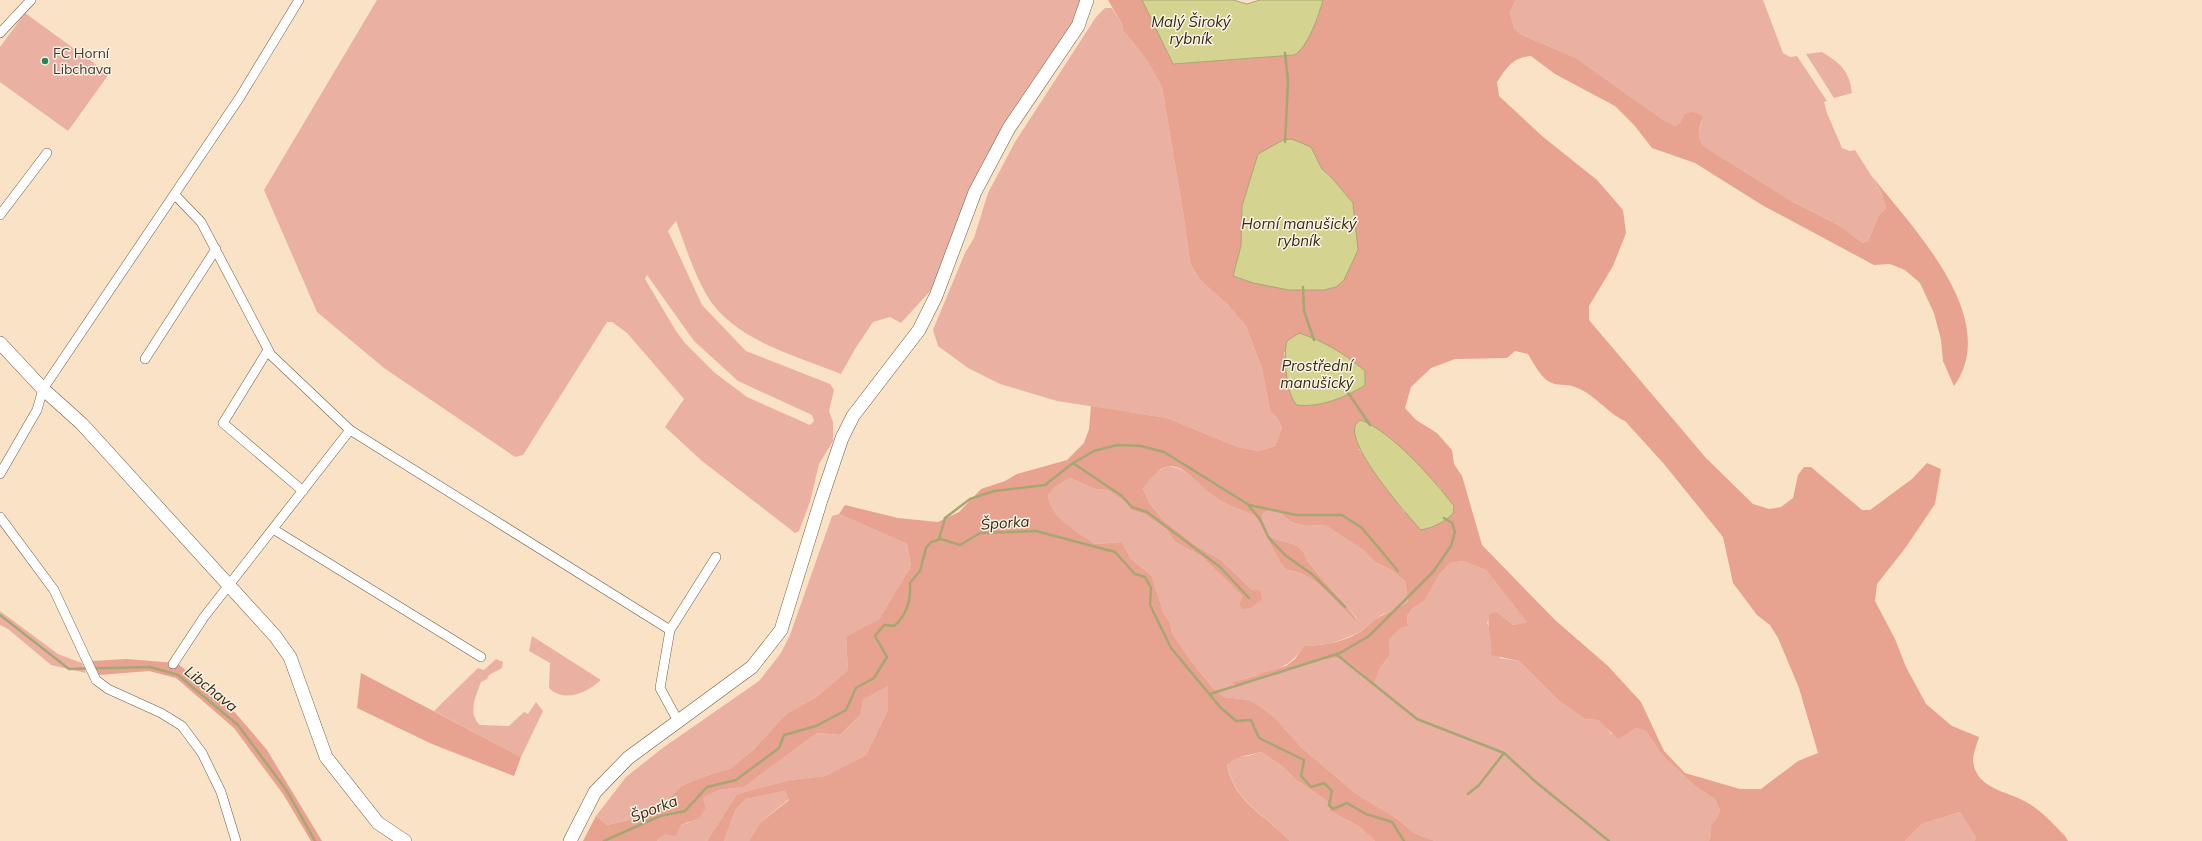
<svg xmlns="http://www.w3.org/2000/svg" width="2202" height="841" font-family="Mulish,sans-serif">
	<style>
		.green { fill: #eab1a3; fill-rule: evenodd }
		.forest { fill: #e8a290; fill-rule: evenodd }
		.water { fill: #d4d490; stroke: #a8a673 }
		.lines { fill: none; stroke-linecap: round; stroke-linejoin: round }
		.stream { stroke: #a8a673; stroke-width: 2.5 }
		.street-casing { stroke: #6f5c44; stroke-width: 10 }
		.secondary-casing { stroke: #6f5c44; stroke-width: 14 }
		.street { stroke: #fff; stroke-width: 9 }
		.secondary { stroke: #fff; stroke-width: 13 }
		.poi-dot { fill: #23865f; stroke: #fcf2e7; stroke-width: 1.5 }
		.labels { text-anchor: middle; stroke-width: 3; stroke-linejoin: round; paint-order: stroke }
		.poi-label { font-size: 14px; fill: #433a2f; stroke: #fcf2e7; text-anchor: start }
		.water-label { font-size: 15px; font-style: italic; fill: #2f2e10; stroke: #fcf2e7 }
	</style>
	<rect width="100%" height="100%" fill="#fae2c7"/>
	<path class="green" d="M377,0h704l-6,25 -94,140 -37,97 -13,28 -30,33 -11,-6 -17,5 -18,27 -14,25c-46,-19 -109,-34 -135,-80 -13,-23 -21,-49 -30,-73l-8,10 34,74 44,46 84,33 4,6 -5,21 4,11v19l-14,23 -9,38 -11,29 -4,2 -93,-72 -37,-34 19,-28 -57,-66 -15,-11h-5l-84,133 -8,2 -131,-89 -67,-56 -53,-122zM647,275l47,66 44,40 74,34 2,6 -4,4 -63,-28 -32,-24 -30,-30 -9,-12 -31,-52z
		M1516,0h247l20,53 7,4 7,-1 30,45 -3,1 3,11 15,35 8,3 5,-1 26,41 5,17 -7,7 -11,26 -5,2 -23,-17 -45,-23 -90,-56 -6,-5 -1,-7 5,-18 -22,5 -6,4 -13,-7 -86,-61 -54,-23 -8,-7 -4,-16z
		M1105,8h7l10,16 1,6 23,29 16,28 22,131 6,45 10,17 28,25 18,21 16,43 8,42 8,8 4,9 -7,18 -17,5 -20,-4 -71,-29 -110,-17 -57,-17 -32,-16 -30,-22 -5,-16 32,-77 9,-15 14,-45 27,-51 81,-125z
		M25,13l84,61 -41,57 -68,-49v-35z
		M1822,52c18,11 27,18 30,41l-18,5 -28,-44z
		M1168,466c25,4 31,21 50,33 12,8 25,11 37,17l26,48 6,6c27,2 49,32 67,50l3,-1c-14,-20 -33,-36 -48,-56 -3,-4 -4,-10 -8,-14 -9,-9 -27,-6 -35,-17 -4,-5 -4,-12 -4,-18l7,-4 9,1 13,11 14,4 20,-1 38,25 12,12 16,8 14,11 3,21c-11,10 -18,8 -28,14 -6,5 -12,11 -19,15 -18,10 -37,15 -57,15 -21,32 -43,23 -72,38l6,3c22,-8 86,-35 107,-27 10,5 20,16 29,22l6,-14 10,-13 -1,-15 12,-12 7,-2 -1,-10 5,-7 13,-9 14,-25 11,-12 13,-2 23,9 40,50 1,2 -14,3 -16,-13 -10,10 13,36 19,3 39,39 27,19 13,1 8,6 5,8 14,-1 11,-5 10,3 16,24 34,32 19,12 5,11 -3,8 -6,7v12l-3,4h-273l-21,-8 -15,-13 -44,-27 -53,-45 -28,-31 -14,-11 -11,-6 -25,-3 -11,-9 -22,-27 -19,-28 -2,-10 -7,-11 -11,-36 -21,-17 -9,-17 -27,2c-19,-12 -44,-25 -47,-49l7,-8 15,-9 25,11 13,1 18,13 5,7 13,4 22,15 9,13 26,14 41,40 -3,8 13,-14 -31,-30 -23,-13 -34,-26 -14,-17 -7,-15 9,-15z
		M839,514l68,30 4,22 -32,53 -33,19 2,32 -33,28 -29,16 -33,36 -22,18 -31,10 -19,8 -17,18 -31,15 -26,6 -11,-9 30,-39 38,-30 95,-66 22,-28 9,-18 42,-119z
		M0,611l58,43 24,9 4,10 -35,-8 -43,-36 -8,-4z
		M532,636l69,44c-14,13 -37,23 -52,8l1,-25 -21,-12z
		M496,659l7,3 -1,6 -13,7 -2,4 -6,3c-5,14 -14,31 -1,43l29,1 15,-14 4,2 8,-12 7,9 -22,46 -87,-46 44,-43 6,2z
		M889,685l-1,25 -22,45 -41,21 -35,4 -53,14 -30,47h-50l8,-7 13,-4 3,-5 7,-2 18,-15 -3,-10 14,-8 27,-3 73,-54 23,2 21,-21 2,-14z
		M1261,752l21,14 13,13 32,22 3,10 30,16 15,14h-85c-24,-26 -54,-37 -63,-76l9,-8 12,-1z
		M785,791l4,8 -30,25 -10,17h-25l12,-32 10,-10z
		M1960,812l16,26 -2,3h-69l17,-17z"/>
	<path class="forest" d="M1108,0h35l30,64 121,-9 23,-35 6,-20h193l-6,12 4,16 8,7 54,23 86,61 13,7 6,-4 4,-8c8,-3 11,-2 18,3 -4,12 -8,21 2,30l90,56 45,23 23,17 5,-2 11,-26 7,-7 -5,-17 -10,-16c39,50 132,143 83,211l-11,-25 -2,-21 -7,-27 -14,-30 -15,-13 -15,-6 -16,1 -112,-60 -67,-42 -43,-15 -18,-23 -19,-19 -60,-32 -24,-18c-19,2 -23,10 -34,26l2,14 43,40 55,44 26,30 3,23 -13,33 -24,40v14l117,138 47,46 16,5 12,-2 12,-9 5,-23 6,-8h7l51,43h8l42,-31 15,-16 14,6 -6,35 -29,43 -29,37 -2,17 20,38 11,28 20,37 26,22 27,11c-2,7 -6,17 -6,24 3,28 34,30 53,41 15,8 27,22 39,34l3,5h-94l2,-3 -16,-26 -38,12 -17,17h-197l3,-4v-12l6,-7 3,-8 -5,-11 -19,-12 -34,-32 -16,-24 -10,-3 -18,11 -20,-19 -13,-1 -27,-19 -39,-39 -28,-6c3,-15 -6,-27 -1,-41l7,-2 16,13 14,-3 -41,-52 -23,-9 -13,2 -11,12 -14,25 -13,9 -5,7 1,10 -7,2 -12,12 1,15 -10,13 -6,15c-9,-7 -19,-18 -29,-23 -20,-8 -86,19 -107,27l-7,-4 55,-17 9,-7 9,-13c20,0 43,-5 59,-16 7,-5 13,-12 20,-15 10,-5 16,-6 25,-13l-3,-21 -14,-11 -16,-8 -12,-12 -38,-25 -20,1 -14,-4 -13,-11 -9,-1 -7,4c0,6 0,12 4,18 8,11 26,8 35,17 4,4 5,10 8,14 15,20 34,36 48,57h-3c-18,-18 -40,-48 -67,-50l-6,-6 -26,-48c-12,-6 -25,-9 -37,-17 -28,-18 -45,-58 -75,-10l7,15 14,17 34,26 23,13 31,30h8l2,9 -11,9 -9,1 -3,-5 3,-8 -41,-40 -26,-14 -9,-13 -22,-15 -13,-4 -5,-7 -18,-13 -13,-1 -25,-11 -15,9 -7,8c3,24 28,36 47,49l27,-2 9,17 21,17 11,36 7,11 2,10 19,28 22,27 11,9 25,3 11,6 14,11 28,31 53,45 44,27 15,13 21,8h-60l-15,-14 -30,-16 -3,-10 -32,-22 -13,-13 -21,-14c-14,4 -23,3 -34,13 8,39 39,50 63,76h-541l10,-17 30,-24 -4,-9 -39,8 -10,10 -12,32h-17l30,-47 53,-14 35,-4 41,-21 22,-45v-24l-25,14 -2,14 -21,21 -23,-2 -73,54 -26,3 -15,8 3,10 -7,10 -18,7 -5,11 -11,-2 -8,7h-74l13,-25 11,9 26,-6 31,-15 17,-18 19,-8 31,-10 22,-18 33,-36 29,-16 33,-28 -2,-33 33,-18 32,-53 -4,-22 -68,-30 6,-9 53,13 40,4 21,-10 22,-23 24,-8 12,-7 50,-14 17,-17 5,-14 2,-23 76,12 71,29 20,4 17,-5 7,-18 -4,-9 -8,-8 -8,-42 -16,-43 -18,-21 -28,-25 -10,-17 -6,-45 -22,-131 -16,-28 -23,-29 -1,-6zM1258,154l59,6 5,9 9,8 22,26 2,26 -31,61c-32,0 -60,-3 -91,-14l8,-30 1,-40zM1335,351l30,20 -23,26 -35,9 -17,-13 -6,-41zM1515,351l13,3c5,8 12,22 20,27 9,6 18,2 27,6 20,7 32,26 50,34l39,43 59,73 10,46 24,32 13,10 8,13 21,50 19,65 -20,8 -37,28h-21l-55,-16 -21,-22 -23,-49 -33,-36 -53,-46 -73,-75 -20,-69 -8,-12 -2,-14 -15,-17 -21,-13 -11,-12 6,-21 20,-19 24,-9 52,-1zM1391,439l50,50 -37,23 -45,-63z
		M126,659l51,4 55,46 35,41 55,91h-11l-28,-47 -49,-66 -58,-50 -27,-7 -50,4 -7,-14z
		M361,673l160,84 -7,19 -82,-32 -75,-36z"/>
	<path class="water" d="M1142,0h91l14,4 13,-4h63c-4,14 -15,48 -29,55l-121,9z
		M1292,139l19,8 11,22 9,8 22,26 5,47 -14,30 -8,7 -12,3h-35l-36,-7 -20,-7 8,-30 1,-40 16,-52 25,-14z
		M1299,333c23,7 48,22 66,38v14c-18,12 -46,23 -68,20 -11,-10 -14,-51 -10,-64z
		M1361,420c31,12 73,60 93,86l-1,8c-11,9 -18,13 -32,16 -12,-13 -89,-99 -60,-110z"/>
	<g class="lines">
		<path class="stream" d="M1285,53l3,28 -3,61
			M1303,287l1,24 10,29
			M1347,391l23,34
			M1073,463l49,33 10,11 15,5 73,55 29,31
			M1249,506l11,13 9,19 16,17 28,20 32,32
			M939,539l6,-21 25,-19 24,-8 51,-6 28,-22 21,-12 23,-6 24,1 23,6 85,53 47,10h46l20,13 36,43
			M0,615l69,54 81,-2 28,8 60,50 49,66 28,50
			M1336,654l81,65 87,34 33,30 72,58
			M1210,694l130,-41 29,-17 64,-64 18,-26 4,-14 -3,-9 -8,-5
			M1468,794l11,-9 25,-32
			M604,841l56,-25 25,-5 22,-24 29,-7 43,-32 5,-13 32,-9 30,-16 10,-22 18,-10 13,-21 -12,-21 9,-11 10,1c13,-11 17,-26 16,-43l10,-12 6,-23 5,-6 10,-3 19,6 20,-12 56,-2 79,21 20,22 10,3 6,11 -1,17 21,43 49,59 16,14 15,-1 8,18 45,22 -3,16 10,11 13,-4 8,8 -3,14 4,4 14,-6 19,11 26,8 12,19"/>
		<defs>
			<path id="street" d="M0,33l31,-33
				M175,195l26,27 70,133 79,75 320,200 -10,58 18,33
				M0,215l47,-62
				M268,350l-45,73 80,68
				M145,359l71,-110
				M0,474l37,-64 6,-21 197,-292 59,-97
				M0,517l54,73 42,90 12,9 53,24 21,13 20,27 19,39 15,49
				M273,529l208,128
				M670,630l46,-73
				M173,664l31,-47 146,-187"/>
			<path id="secondary" d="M0,343l43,46 39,35 193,212 15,21 36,100 52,66 27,18
				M570,841l25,-49 33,-34 124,-91 29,-37 40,-130 21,-62 11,-22 66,-86 17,-34 39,-104 34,-64 69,-102 9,-26"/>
		</defs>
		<use href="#street" class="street-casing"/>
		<use href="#secondary" class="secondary-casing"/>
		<use href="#street" class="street"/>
		<use href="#secondary" class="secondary"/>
	</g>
	<circle class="poi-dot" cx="45" cy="61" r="4"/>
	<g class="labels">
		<g class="poi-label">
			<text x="53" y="58">FC Horní<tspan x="53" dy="16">Libchava</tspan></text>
		</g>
		<g class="water-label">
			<text x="1191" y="27">Malý Široký<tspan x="1191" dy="17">rybník</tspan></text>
			<text x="1299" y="229">Horní manušický<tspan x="1299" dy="17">rybník</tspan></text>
			<text x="1317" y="371">Prostřední<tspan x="1317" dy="17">manušický</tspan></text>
			<text transform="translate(1005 523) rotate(-4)" y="5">Šporka</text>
			<text transform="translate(211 689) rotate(39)" y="5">Libchava</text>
			<text transform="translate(654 809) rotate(-21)" y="5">Šporka</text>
		</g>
	</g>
</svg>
